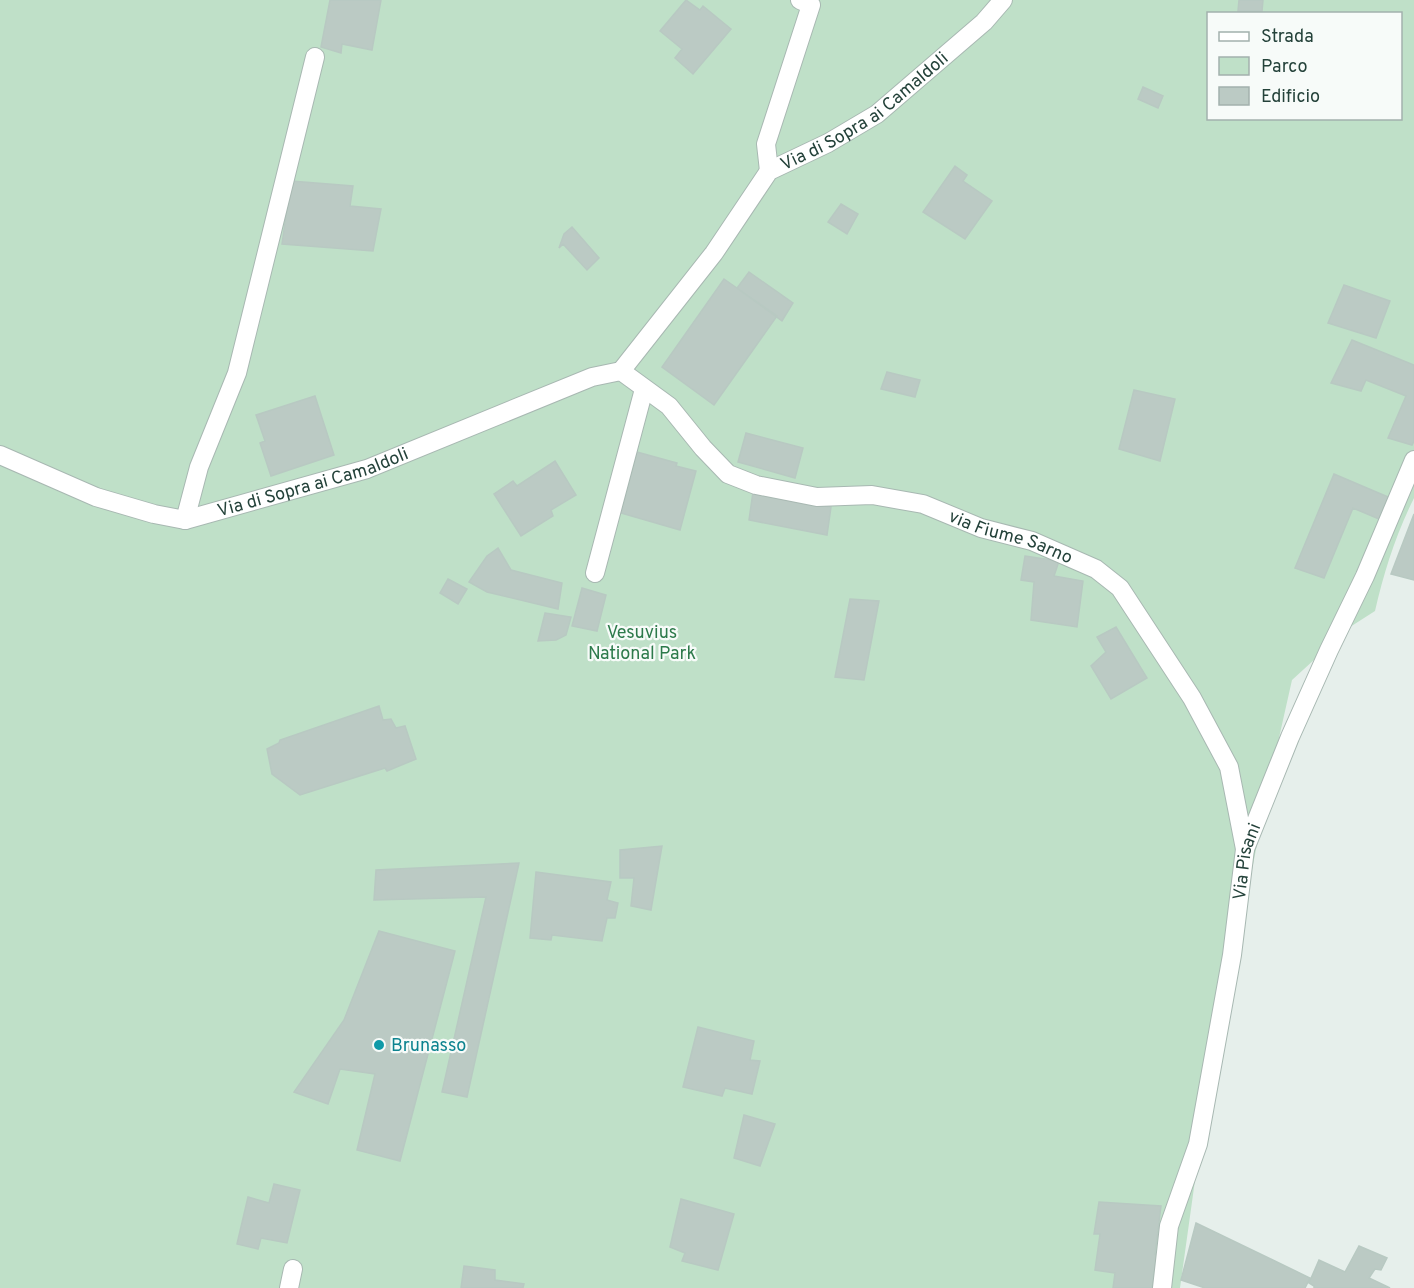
<svg xmlns="http://www.w3.org/2000/svg" width="1414" height="1288" font-family="Overpass,sans-serif">
	<style>
		.green { fill: #bfe0c8; fill-rule: evenodd }
		.building { fill: #bbcac4; stroke: #b8c9c2; stroke-width: 1.5 }
		.lines { fill: none; stroke-linecap: round; stroke-linejoin: round }
		.minor-casing { stroke: #a8b8b2; stroke-width: 20 }
		.minor { stroke: #fff; stroke-width: 18 }
		.culture-dot { fill: #0f9aa8; stroke: #f7fbf9; stroke-width: 2 }
		.labels { text-anchor: middle; stroke-width: 4.5; stroke-linejoin: round; paint-order: stroke }
		.street-label { font-size: 18px; fill: #24423a; stroke: #f7fbf9 }
		.park-label { font-size: 18px; fill: #2d7a4b; stroke: #f7fbf9 }
		.culture-label { font-size: 18px; fill: #0d838f; stroke: #f7fbf9; text-anchor: start }
	</style>
	<rect width="100%" height="100%" fill="#e6efeb"/>
	<path class="green" d="M0,0h1414v498c-18,36 -30,74 -39,113l-25,16 -58,53 -20,89 -29,146 -46,251 -17,122h-1180zM1208,14h192v104h-192z"/>
	<path class="building" d="M330,0h51l-9,50 -30,-6 -1,9 -20,-6z
		M686,0l14,10 3,-4 28,23 -38,45 -18,-16 7,-9 -22,-18z
		M1239,0h24l-1,11h-24z
		M1143,87l20,9 -5,12 -20,-9z
		M955,166l12,9 -4,6 29,20 -27,38 -42,-27z
		M291,181l62,5 -3,20 31,3 -8,42 -91,-7z
		M841,204l17,10 -11,20 -19,-12z
		M572,227l27,31 -12,12 -24,-26 -4,4 5,-14z
		M749,272l44,31 -11,18 -45,-33z
		M724,279l53,37 -63,89 -52,-38z
		M1344,285l46,16 -14,37 -48,-15z
		M1352,340l62,25v76l-2,4 -24,-7 18,-42 -40,-16 -5,11 -30,-8z
		M887,372l33,8 -5,17 -34,-8z
		M1134,390l41,9 -15,62 -41,-12z
		M315,396l19,59 -63,21 -11,-33 5,-2 -9,-26z
		M746,433l57,15 -8,30 -57,-16z
		M637,452l40,11 -1,3 20,5 -16,59 -59,-17z
		M555,461l21,34 -25,15 2,6 -32,20 -27,-42 19,-13 4,5z
		M1334,474l54,23 -9,22 -26,-11 -29,70 -29,-10z
		M753,492l78,15 -4,28 -78,-15z
		M1414,514v66l-23,-6z
		M498,548l13,22 51,13 -4,26 -71,-17 -18,-10 18,-26z
		M1025,556l34,5 -5,15 29,5 -6,46 -46,-7 3,-38 -13,-2z
		M448,579l19,10 -9,15 -18,-11z
		M582,588l24,7 -9,36 -25,-5z
		M850,599l29,2 -15,79 -29,-3z
		M545,613l26,4 -5,18 -10,5 -18,1z
		M1116,627l31,51 -36,21 -20,-33 15,-14 -9,-15z
		M379,706l4,14 8,-1 5,9 9,-2 11,33 -29,12 -2,-3 -85,27 -28,-21 -5,-25 12,-6 1,-3z
		M662,846l-11,64 -20,-4 3,-28h-14v-28z
		M519,863l-52,234 -25,-5 44,-195 -112,3 2,-30z
		M536,872l75,10 -4,18 11,3 -3,15h-8l-5,23 -50,-6 -1,5 -21,-2z
		M379,931l76,20 -55,210 -43,-11 18,-76 -35,-5 -12,35 -34,-12 50,-72z
		M698,1027l56,14 -4,19 10,1 -8,33 -27,-6 -3,8 -39,-9z
		M744,1115l31,9 -15,42 -26,-8z
		M274,1184l26,6 -13,53 -26,-5 -3,11 -21,-5 11,-47 21,6z
		M681,1199l53,15 -16,56 -36,-9 3,-8 -15,-6z
		M1099,1202l62,4 -6,48 4,-1 -2,19h-3l-2,16h-39l2,-15 -20,-3 5,-36h-6z
		M1196,1223l114,55 -5,10h-100l-24,-8z
		M1359,1246l28,12 -6,12 -6,-1 -6,9 21,10h-76v-2l-5,-3 10,-23 26,12z
		M464,1266l31,4v10l29,4 -1,4h-62z"/>
	<g class="lines">
		<defs>
			<g id="minor">
				<path d="M769,171l-3,-27 45,-139 -11,-5"/>
				<path id="s1" d="M621,371l93,-118 55,-82 59,-28 49,-29 107,-92 19,-22"/>
				<path id="s2" d="M0,455l96,42 58,17 31,6 182,-51 225,-92 29,-6 48,35 34,42 25,26 28,11 61,12 55,-2 51,9 58,24 51,13 64,28 24,19 72,110 37,69 16,82"/>
				<path d="M185,520l14,-53 38,-94 78,-316"/>
				<path d="M595,573l49,-184"/>
				<path d="M289,1288l4,-19"/>
				<path id="s3" d="M1162,1288l7,-62 29,-82 34,-189 13,-106 45,-112 39,-87 36,-74 49,-116"/>
			</g>
		</defs>
		<use href="#minor" class="minor-casing"/>
		<use href="#minor" class="minor"/>
	</g>
	<circle class="culture-dot" cx="379" cy="1045" r="6"/>
	<g class="labels">
		<g class="street-label">
			<text dy="6" stroke="none"><textPath href="#s1" startOffset="362">Via di Sopra ai Camaldoli</textPath></text>
			<text dy="6" stroke="none"><textPath href="#s2" startOffset="330">Via di Sopra ai Camaldoli</textPath></text>
			<text dy="6" stroke="none"><textPath href="#s2" startOffset="1101">via Fiume Sarno</textPath></text>
			<text dy="6" stroke="none"><textPath href="#s3" startOffset="436">Via Pisani</textPath></text>
		</g>
		<g class="park-label">
			<text x="642" y="638">Vesuvius<tspan x="642" dy="21">National Park</tspan></text>
		</g>
		<g class="culture-label">
			<text x="391" y="1051">Brunasso</text>
		</g>
	</g>
	<rect x="1207" y="12" width="195" height="108" fill="#f7fbf9" stroke="#a3b1ad" stroke-width="1.5"/>
	<rect x="1219" y="32" width="30" height="9" fill="#ffffff" stroke="#a3b1ad" stroke-width="1.5"/>
	<text x="1261" y="42" font-size="18" fill="#24423a">Strada</text>
	<rect x="1219" y="57" width="30" height="18" fill="#bfe0c8" stroke="#a3b1ad" stroke-width="1.5"/>
	<text x="1261" y="72" font-size="18" fill="#24423a">Parco</text>
	<rect x="1219" y="87" width="30" height="18" fill="#bbcac4" stroke="#a3b1ad" stroke-width="1.5"/>
	<text x="1261" y="102" font-size="18" fill="#24423a">Edificio</text>
</svg>
